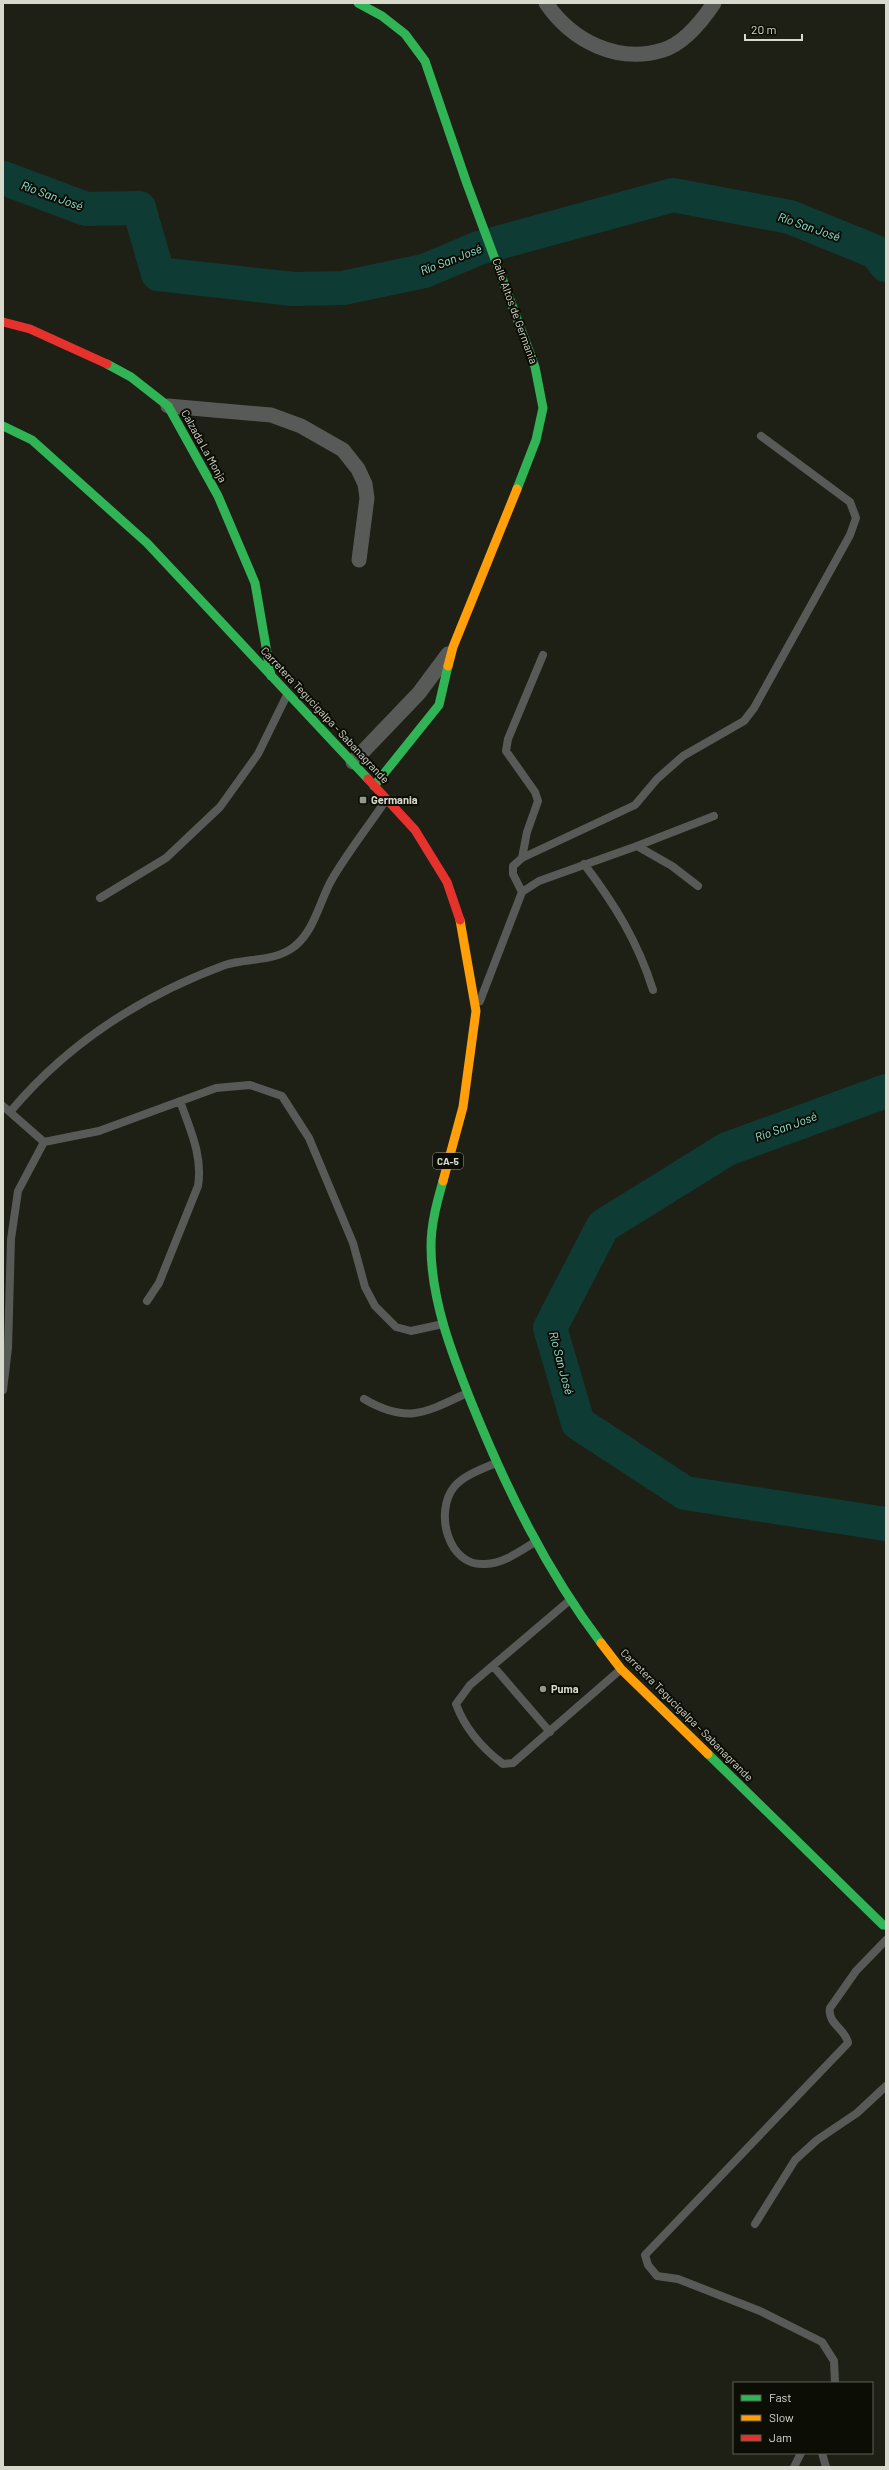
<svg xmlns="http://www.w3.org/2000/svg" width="889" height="2470" font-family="Barlow,sans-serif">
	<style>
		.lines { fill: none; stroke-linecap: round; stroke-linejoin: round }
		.river { stroke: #0f3b35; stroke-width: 34 }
		.lane { stroke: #585a57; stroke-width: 8 }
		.street { stroke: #585a57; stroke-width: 15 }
		.fast { stroke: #30b455; stroke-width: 9 }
		.slow { stroke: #ff9f0a; stroke-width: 9 }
		.jam { stroke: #e5322d; stroke-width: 9 }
		.poi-dot { fill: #96988c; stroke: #0c0d05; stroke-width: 1.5 }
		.labels { text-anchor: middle; stroke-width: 4; stroke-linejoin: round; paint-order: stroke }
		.shield { fill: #0c0d05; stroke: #9a9c90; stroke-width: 1 }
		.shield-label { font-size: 10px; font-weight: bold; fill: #d7d9cc }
		.street-label { font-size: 11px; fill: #d7d9cc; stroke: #0c0d05 }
		.poi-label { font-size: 11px; font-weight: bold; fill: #d7d9cc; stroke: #0c0d05; text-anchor: start }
		.water-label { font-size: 12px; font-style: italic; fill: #92e4d7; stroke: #0c0d05 }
	</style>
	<rect width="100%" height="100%" fill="#1e2016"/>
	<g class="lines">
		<path class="river" d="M3,178l83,31 53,-1 19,66 135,15 50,-1 81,-17 55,-23 194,-53 117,22 86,35 10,13
			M886,1091l-159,58 -124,77 -53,102 28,95 107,70 201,31"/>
		<path class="lane" d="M637,846l77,-30
			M522,858l5,-26 11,-31 -3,-9 -29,-41 2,-12 35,-84
			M584,864c30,39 54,78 69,126
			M522,892l-9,-18v-8l9,-8 113,-53 22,-26 26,-23 61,-35 10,-13 96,-173 6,-17 -6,-16 -89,-66
			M100,898l66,-40 54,-51 38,-53 29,-59
			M480,1001l42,-109 17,-11 98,-35 35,20 26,20
			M3,1106l41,36 55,-11 117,-43 34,-3 32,11 27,42 44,105 12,44 10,19 21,21 15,4 32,-7
			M10,1112c57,-68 131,-116 215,-147 22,-7 51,-3 70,-19 19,-15 25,-45 36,-65 16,-28 37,-54 55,-81
			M147,1301l12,-18 39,-97c5,-30 -8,-57 -18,-85
			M3,1390l5,-42 3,-109 7,-48 26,-49
			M364,1399c43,25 61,14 103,-6
			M496,1463c-14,6 -32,12 -42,24 -20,25 -6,80 31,77 19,-1 34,-12 50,-22
			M570,1600l-100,85 -14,19c9,25 26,44 47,60l10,-1 107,-93
			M493,1666l57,66
			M755,2224l40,-64 22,-20 40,-27 29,-27
			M835,2383l-1,-22 -12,-19 -62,-31 -82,-32 -21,-3 -9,-11 -3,-10 203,-212c-2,-14 -21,-19 -18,-35l26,-37 30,-31
			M822,2453l4,14
			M794,2467l7,-14"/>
		<path class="street" d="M546,3c26,38 71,61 117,47 22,-7 39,-29 51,-47
			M168,406l103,9 30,11 42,24 15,19 7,15 2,14 -8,62
			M353,762l66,-69 29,-39"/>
		<path class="fast" d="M358,3l24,13 23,18 20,27 42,123 68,183 8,41 -7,32 -19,49
			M107,364l24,13 37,29 50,90 37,87 16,93
			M3,426l29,14 115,103 221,236
			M374,786l65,-81 9,-39
			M443,1181c-6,21 -12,43 -12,65 0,54 21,108 41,158 34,84 74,166 129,239
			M708,1754l175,171h3"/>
		<path class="slow" d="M448,666l5,-19 64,-158
			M443,1181l20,-74 13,-96 -16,-91
			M601,1643l20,26 87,85"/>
		<path class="jam" d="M3,322l27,7 77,35
			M368,779l47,51 32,52 13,38"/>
	</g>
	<g class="poi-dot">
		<rect x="359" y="796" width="8" height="8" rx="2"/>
		<circle cx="543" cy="1689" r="4"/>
	</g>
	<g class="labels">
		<rect class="shield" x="433" y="1153" width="30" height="16" rx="3"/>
		<g class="shield-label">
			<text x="448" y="1165">CA-5</text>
		</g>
		<g class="street-label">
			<text transform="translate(515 311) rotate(70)" y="4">Calle Altos de Germania</text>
			<text transform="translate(204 446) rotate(61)" y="4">Calzada La Monja</text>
			<text transform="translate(325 715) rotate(47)" y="4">Carretera Tegucigalpa - Sabanagrande</text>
			<text transform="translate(687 1715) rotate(45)" y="4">Carretera Tegucigalpa - Sabanagrande</text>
		</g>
		<g class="poi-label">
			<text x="371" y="804">Germania</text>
			<text x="551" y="1693">Puma</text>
		</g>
		<g class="water-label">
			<text transform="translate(52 196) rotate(20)" y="4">Río San José</text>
			<text transform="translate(809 227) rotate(19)" y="4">Río San José</text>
			<text transform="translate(451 260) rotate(-21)" y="4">Río San José</text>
			<text transform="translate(786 1127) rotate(-20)" y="4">Río San José</text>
			<text transform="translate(561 1363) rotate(75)" y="4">Río San José</text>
		</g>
	</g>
	<rect width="889" height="2470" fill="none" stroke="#d7d9cc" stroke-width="8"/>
	<rect x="733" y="2382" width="140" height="72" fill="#0c0d05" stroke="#5d5f55"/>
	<rect x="741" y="2395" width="20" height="6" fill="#30b455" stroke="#5d5f55"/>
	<text x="769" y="2402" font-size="12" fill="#d7d9cc">Fast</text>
	<rect x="741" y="2415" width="20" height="6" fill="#ff9f0a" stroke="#5d5f55"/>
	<text x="769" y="2422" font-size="12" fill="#d7d9cc">Slow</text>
	<rect x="741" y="2435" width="20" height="6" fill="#e5322d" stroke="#5d5f55"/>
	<text x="769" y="2442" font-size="12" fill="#d7d9cc">Jam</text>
	<path d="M745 34v6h57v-6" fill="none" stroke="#d7d9cc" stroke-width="2"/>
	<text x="751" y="34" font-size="12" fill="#d7d9cc" stroke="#0c0d05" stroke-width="3" paint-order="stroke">20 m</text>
</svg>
